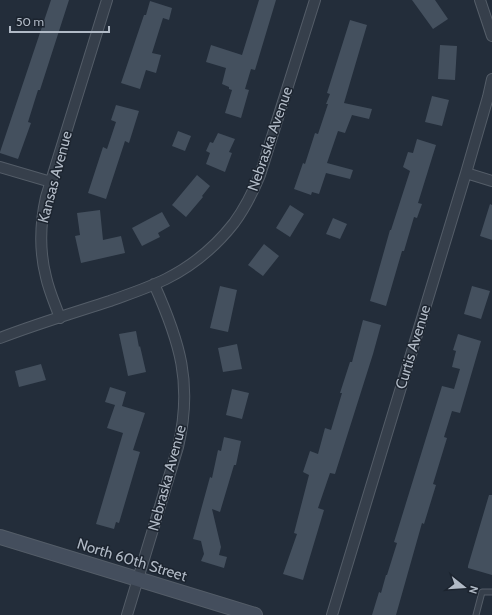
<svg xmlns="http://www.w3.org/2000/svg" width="492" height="615" font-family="Cabin,sans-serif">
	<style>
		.building { fill: #44505e }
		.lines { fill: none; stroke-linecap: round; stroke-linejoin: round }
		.service-casing { stroke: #545d68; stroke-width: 7 }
		.minor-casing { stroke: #545d68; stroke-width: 12 }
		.secondary-casing { stroke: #545d68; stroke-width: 16 }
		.service { stroke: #363f4b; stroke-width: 5 }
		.minor { stroke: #363f4b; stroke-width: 10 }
		.secondary { stroke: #444e5d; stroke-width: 14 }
		.labels { text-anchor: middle; stroke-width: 3; stroke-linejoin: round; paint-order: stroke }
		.street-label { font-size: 15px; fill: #b1bac6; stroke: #1c242f }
	</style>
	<rect width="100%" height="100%" fill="#232d3a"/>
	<path class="building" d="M51,0h18l-29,90h-2l-10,32 3,1 -13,36 -18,-6v-1z
		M259,0h17l-21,70 -4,-1 -6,20 4,1 -8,28 -16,-5 7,-23 -3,-1v-2l-7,-3 4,-16 -20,-6 5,-17 31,10z
		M412,0h23l13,19 -15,10z
		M150,1l22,7 -3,12 -6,-2 -11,35 9,2 -5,18 -10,-3 -6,19 -19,-6 23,-68h2z
		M350,20l17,5 -23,78 28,6 -3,10 -17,-4 -7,18 -7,-2 -11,32 26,7 -3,9 -24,-6 -7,21 -7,-2 -1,3 -17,-6 9,-26 2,1 10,-31 3,1 10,-30h-2l4,-10 -3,-1z
		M440,45l17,1 -2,34 -17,-1z
		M432,96l17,4 -7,26 -17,-4z
		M116,105l23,6 -10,32 -4,-2 -19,58 -18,-6 15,-46 4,2 9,-27 -5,-2z
		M178,131l13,5 -6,15 -13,-5z
		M218,133l17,6 -6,13 3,1 -7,19 -19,-8 4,-11 -4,-2 4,-9 3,1z
		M417,139l19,6 -18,58 4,1 -5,14 -3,-1 -10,34h-2l-16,55 -16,-5 20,-71h1l19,-59 -7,-4 5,-15 5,1z
		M197,175l13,11 -8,10 1,1 -17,20 -14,-12z
		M490,204l2,1v35l-12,-4z
		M290,205l14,9 -14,23 -14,-9z
		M100,210l3,30 18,-4 4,17 -44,10 -6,-27 5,-1 -3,-22z
		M162,212l8,14 -12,7 2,4 -18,9 -10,-18z
		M333,218l14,6 -7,15 -14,-5z
		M264,244l15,12 -16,20 -15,-11z
		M220,286l17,4 -9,42 -18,-4z
		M472,286l18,5 -9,28 -17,-5z
		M363,320l18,5 -8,29 -38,120 -5,-1 -12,35 6,2 -21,70 -20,-6 14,-40 -3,-1 15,-58 -6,-3 7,-21 8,3 7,-26 6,2 11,-37h-2l10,-31h2z
		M136,331l3,16 1,-1 6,26 -18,4 -9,-42z
		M458,334l23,7 -21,72 -8,-2 -8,26 3,1 -14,46 3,1 -12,39 -2,-1 -26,92h-24l7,-23 2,1 5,-18h1l10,-32 -3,-1 48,-156 12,3 6,-20 -8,-2 4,-16 -3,-1z
		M237,344l5,25 -19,3 -5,-24z
		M41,364l5,16 -27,7 -4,-16z
		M110,387l16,5 -4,14 23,7 -12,37 7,2 -21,71 -3,-1 -2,7 -18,-5 27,-91 -16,-5 8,-23 -10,-3z
		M232,389l17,4 -7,26 -16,-4z
		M224,437l17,4 -5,24h-2l-14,47 -8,-3 9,38 -2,8 8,2 -3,11 -23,-7 3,-7 -3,-13 -8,-2 17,-62 2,1 6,-28 3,1z
		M489,495h3v80l-24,-7v-2z"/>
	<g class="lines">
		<defs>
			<path id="service" d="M476,615l6,-23h10"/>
			<path id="minor" d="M480,0l12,36
				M0,167l51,15
				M466,173l26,8
				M60,318c-5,-14 -11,-27 -14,-41 -7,-27 -6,-53 0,-80l61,-197
				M0,338c36,-14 73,-25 110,-37 19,-7 38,-13 56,-22 26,-13 50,-33 68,-56 11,-15 19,-31 26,-48l55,-175
				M127,615l51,-168c15,-63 2,-105 -24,-163
				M332,615l134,-442 22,-76 4,-18"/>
			<path id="secondary" d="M0,537l255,78"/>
		</defs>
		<use href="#service" class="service-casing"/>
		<use href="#minor" class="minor-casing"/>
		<use href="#secondary" class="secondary-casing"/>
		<use href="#service" class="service"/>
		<use href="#minor" class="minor"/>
		<use href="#secondary" class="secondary"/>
	</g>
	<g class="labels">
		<g class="street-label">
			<text transform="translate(270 139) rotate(-71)" y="5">Nebraska Avenue</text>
			<text transform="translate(55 177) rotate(-75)" y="5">Kansas Avenue</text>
			<text transform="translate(413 347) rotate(-73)" y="5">Curtis Avenue</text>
			<text transform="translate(167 478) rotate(-75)" y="5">Nebraska Avenue</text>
			<text transform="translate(132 560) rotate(17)" y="5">North 60th Street</text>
		</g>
	</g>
	<g transform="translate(464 587) rotate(107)" stroke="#1c242f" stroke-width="3" paint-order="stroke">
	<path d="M0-3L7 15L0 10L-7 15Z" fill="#b1bac6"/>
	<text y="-6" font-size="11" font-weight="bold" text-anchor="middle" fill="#b1bac6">N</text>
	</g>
	<path d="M10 26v6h99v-6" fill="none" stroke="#b1bac6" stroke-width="2"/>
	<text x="16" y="26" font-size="12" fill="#b1bac6" stroke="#1c242f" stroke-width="3" paint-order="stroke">50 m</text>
</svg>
